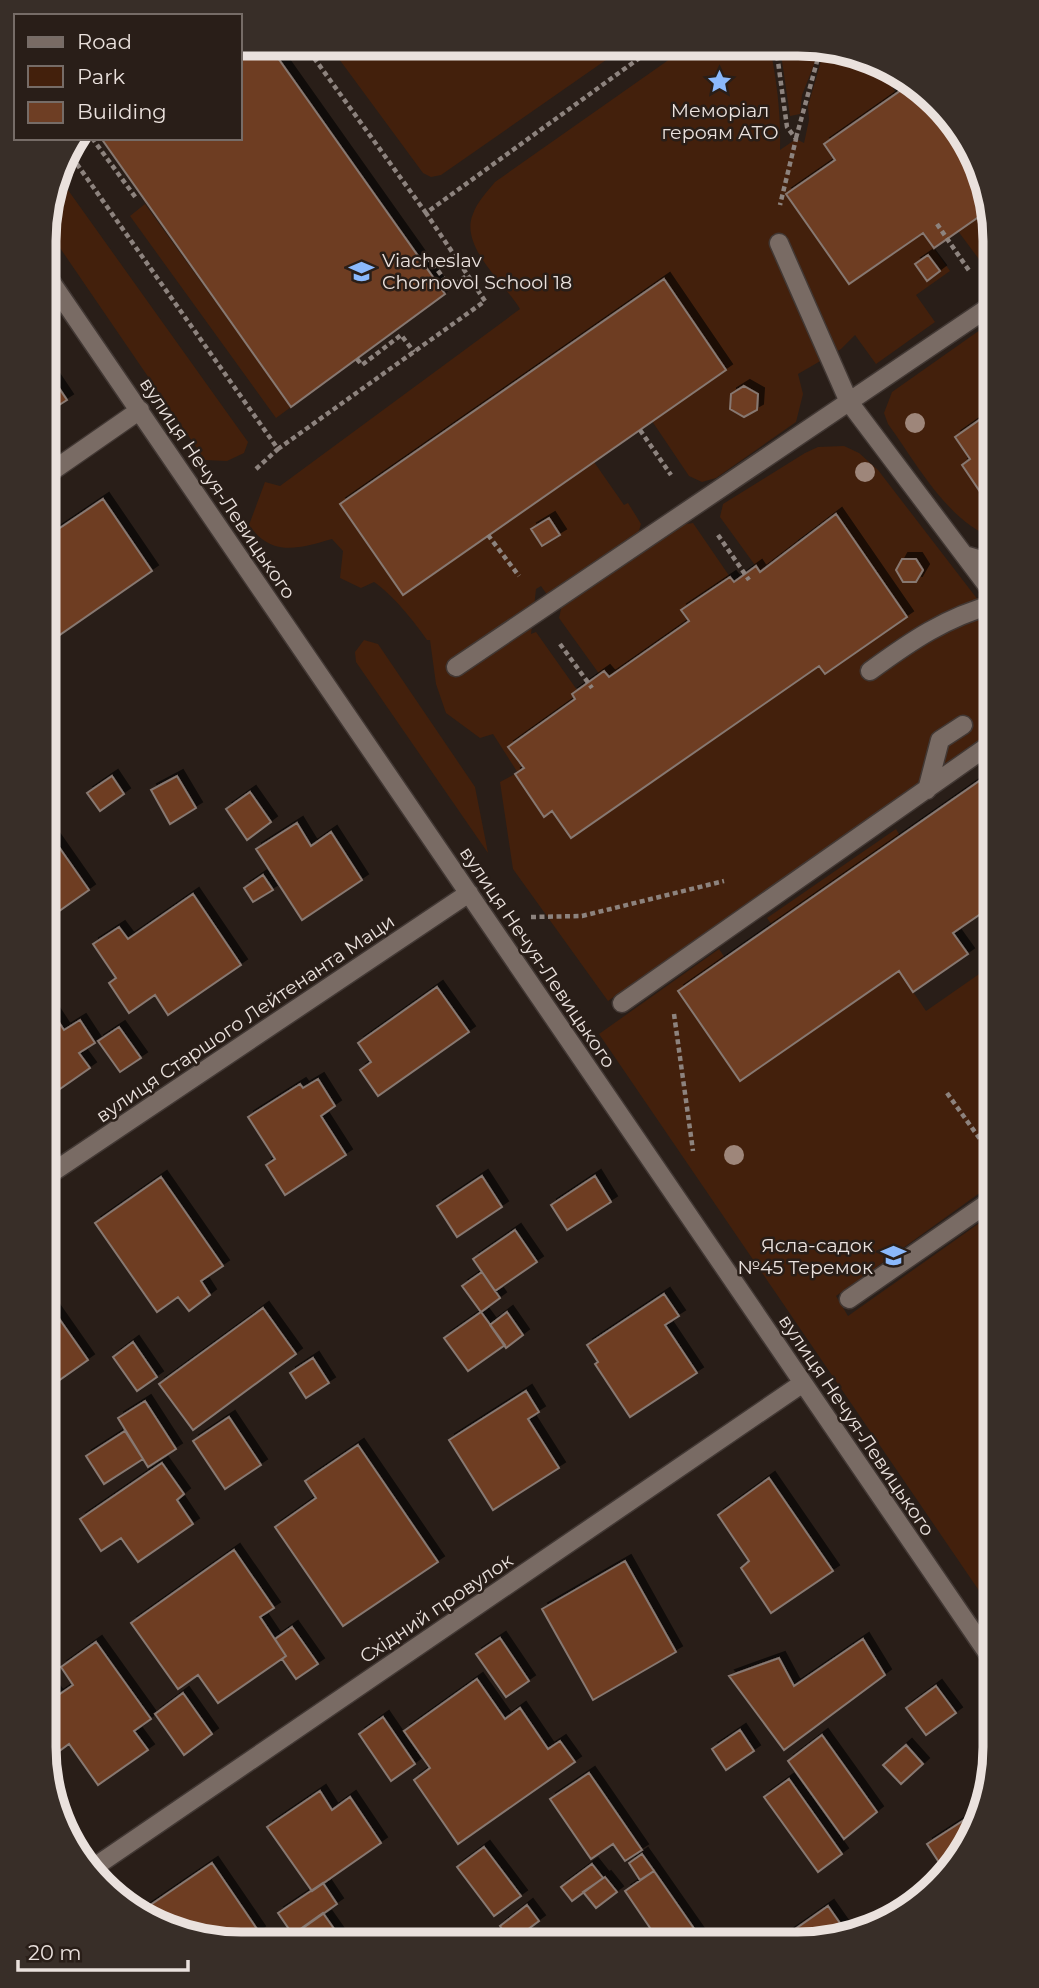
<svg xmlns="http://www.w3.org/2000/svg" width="1039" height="1988" font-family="Montserrat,sans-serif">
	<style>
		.green { fill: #43200c; fill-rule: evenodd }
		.building { fill: #6e3e24; stroke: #877871; stroke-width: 2; filter: url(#shadow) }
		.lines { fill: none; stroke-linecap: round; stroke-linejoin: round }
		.minor-casing { stroke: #423834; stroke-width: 21 }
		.path { stroke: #8d837e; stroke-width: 4.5; stroke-dasharray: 5 3.5; stroke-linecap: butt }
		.minor { stroke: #796b64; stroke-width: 18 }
		.tree { fill: #9e867a }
		.labels { text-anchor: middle; stroke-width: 5; stroke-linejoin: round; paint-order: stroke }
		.poi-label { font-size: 19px; fill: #eae1dd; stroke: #291e18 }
		.street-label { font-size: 19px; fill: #eae1dd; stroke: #291e18 }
		.rim { fill: none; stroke: #eae1dd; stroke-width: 9 }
	</style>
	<defs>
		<filter id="shadow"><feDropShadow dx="6" dy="-6" stdDeviation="0" flood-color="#0009"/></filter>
	</defs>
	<rect width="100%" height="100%" fill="#291e18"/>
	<path class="green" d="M328,44l298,2 -185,129 -10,2 -8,-4z
		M687,47h83c7,35 11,68 10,103l16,-11 8,4 5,-23 -1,-14 17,-59h11l57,28 -6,4 9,14 -72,51 11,16 -49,34 63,90 74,-51 27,38 -34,24 19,27 -59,42 -21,-29 -14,14 -43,25 5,20 -7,28 -80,56 -14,4 -13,-6 -37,-55 74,-52 -63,-90 -323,225 63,91 191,-133 30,43 4,-2 13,21 -3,10 -88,65 -9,-13 -5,3 -5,45 5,-2 41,58 -5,4 3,5 -67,48 15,21 -5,5 -25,-39 -13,4 -34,-25 -10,-29 -6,-44h-3c-12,-18 -36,-47 -53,-58l-13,6 -21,-10 3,-27 -11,-12c-32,9 -60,19 -83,-14l16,-43 15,4 240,-177c-15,-25 -61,-63 -47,-95 4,-12 14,-22 22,-32zM928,255l12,16 -13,10 -12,-17zM744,386l14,8 -1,16 -13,7 -14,-8 1,-15z
		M780,47h41l-19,48 -2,19 -10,2z
		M58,176l190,266 -4,11 -17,8 -22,-1 -160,-234z
		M145,204l146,203 -15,11 -146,-202z
		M990,209l5,32v35l-8,-6 -29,-39z
		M980,330l15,21v58l-40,28 15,22 -8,6 28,39 5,-3v38c-49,-19 -77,-74 -107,-115l-4,-11 8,-21z
		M844,446l15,7 19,17 117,152v106l-17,20 -57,41 -31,15 -105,73c-17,24 -46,46 -75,53l-102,71 -95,-132 -13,-87 15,-8 29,42 8,-5 20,27 247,-172 6,8 82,-57 -71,-103 -38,26 3,4 -41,28 -40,-55 3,-13 82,-51 13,-6z
		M693,523l37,54 -48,33 7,11 -80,56 -5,-6 -4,4 -41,-57 4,-18 104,-73z
		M364,640l14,4 97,143 13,66 -132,-191 -1,-10z
		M896,829l4,7 -128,89 -5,-7z
		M719,949l6,9 -47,33 62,90 159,-110 27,40 69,-48v219l-159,114 12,20 147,-104v402l-396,-580z"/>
	<path class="building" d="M240,44h28l177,250 -154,113 -190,-269h139z
		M910,84l18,9 57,85 5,31 -56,39 -11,-15 -74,51 -63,-90 49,-34 -11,-16z
		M928,255l12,16 -13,10 -12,-17z
		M664,279l62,91 -323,225 -63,-91z
		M47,370l20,30 -22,14v-42z
		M744,386l14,8 -1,16 -13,7 -14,-8 1,-15z
		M995,409v92l-6,4 -27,-40 8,-6 -15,-22z
		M103,499l49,72 -101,70 -6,-9v-94z
		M836,514l71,103 -82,57 -6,-8 -248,172 -19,-27 -8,6 -29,-43 9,-6 -16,-21 67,-48 -3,-5 32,-23 5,6 80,-56 -8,-11 49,-33 4,5 22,-16 4,6z
		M549,518l11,17 -18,11 -11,-17z
		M902,559h14l7,11 -7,12h-13l-7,-12z
		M995,770v149l-7,-10 -35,24 15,21 -55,38 -14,-21 -159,110 -62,-90z
		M112,776l12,18 -24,17 -13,-18z
		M177,776l19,32 -26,16 -19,-34z
		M250,792l21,30 -24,18 -21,-31z
		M297,823l14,23 20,-14 31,48 -60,40 -46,-71z
		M45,827l44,63 -44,31z
		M263,875l10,15 -20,12 -9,-14z
		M193,894l48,71 -73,50 -13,-20 -26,18 -20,-30 7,-5 -23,-34 26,-17 9,12z
		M437,987l32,45 -91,64 -18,-26 11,-8 -13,-19z
		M45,1001l19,29 16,-10 15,23 -16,10 11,15 -46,32z
		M119,1027l22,31 -21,14 -22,-31z
		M318,1079l17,27 -14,10 25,39 -61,40 -19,-30 9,-6 -27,-42 52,-33 3,4z
		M482,1176l20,31 -45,30 -20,-31z
		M595,1176l16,26 -44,28 -16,-25z
		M161,1177l62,89 -22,15 9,14 -21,16 -11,-14 -21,15 -62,-89z
		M515,1230l22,32 -42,29 -22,-32z
		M482,1272l18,26 -19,14 -19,-26z
		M664,1294l15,22 -14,9 32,48 -67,44 -35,-53 3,-2 -11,-17z
		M44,1297l44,63 -44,31z
		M263,1308l33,46 -103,76 -34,-46z
		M481,1312l24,33 -37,26 -24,-33z
		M507,1312l16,23 -17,13 -16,-23z
		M133,1342l24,35 -20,14 -24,-34z
		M313,1358l16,25 -23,15 -16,-25z
		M526,1391l13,21 -11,7 31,49 -66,42 -44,-70z
		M145,1401l31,48 -28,18 -30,-49z
		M229,1417l32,48 -36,24 -32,-48z
		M125,1431l18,28 -39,25 -18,-28z
		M358,1445l80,117 -95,64 -68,-99 41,-29 -11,-17z
		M162,1463l22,31 -7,6 16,24 -55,38 -17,-24 -20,13 -21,-32z
		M769,1478l64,93 -62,42 -30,-45 8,-7 -31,-46z
		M234,1550l40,58 -14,9 26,39 -68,47 -20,-28 -20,14 -47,-66z
		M625,1561l51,91 -83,48 -51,-91z
		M292,1627l26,37 -22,15 -14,-20 4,-3 -11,-17z
		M500,1638l29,43 -23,16 -30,-43z
		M863,1639l22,36 -101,75 -55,-74 50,-18 15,28z
		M96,1642l55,77 -17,12 14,19 -50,35 -29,-41 -11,8 -14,-20v-42l5,-4 8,10 16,-11 -12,-18z
		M477,1679l28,40 15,-11 28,41 12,-8 15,21 -117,82 -44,-64 16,-12 -26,-37z
		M936,1686l20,27 -30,22 -20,-27z
		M183,1693l29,41 -28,21 -29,-41z
		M383,1717l32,47 -24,17 -32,-47z
		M740,1730l14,21 -28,19 -14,-21z
		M822,1735l55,77 -33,27 -56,-78z
		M906,1745l17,19 -22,20 -18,-19z
		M589,1773l53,77 -17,11 -12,-17 -22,15 -41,-60z
		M789,1779l53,75 -24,18 -54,-75z
		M320,1791l12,19 18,-13 31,46 -69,48 -45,-64z
		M975,1813l-21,54 -8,6 -19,-29z
		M484,1847l37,49 -27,20 -37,-49z
		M642,1854l12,17 -14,9 -11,-17z
		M212,1863l47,69 -15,11h-29l-72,-33z
		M592,1864l11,14 -31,23 -11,-14z
		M654,1871l48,69 -6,4h-35l-36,-53z
		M605,1877l12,15 -21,16 -13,-16z
		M323,1883l14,21 -44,31 -15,-22z
		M527,1905l12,16 -28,21 -11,-16z
		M828,1906l21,30 -51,8h-24z
		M323,1913l21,30h-36l-9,-13z
		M293,1935l6,8h-18z"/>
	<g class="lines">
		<defs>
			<path id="minor" d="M779,243l70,159 146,194
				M45,273l950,1391
				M45,476l95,-66
				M965,555l30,9
				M456,667l539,-364
				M870,671c41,-30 76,-54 125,-67
				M927,790l13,-50 23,-15
				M622,1003l373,-262
				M44,1178l425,-285
				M849,1299l146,-101
				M93,1868l710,-485"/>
		</defs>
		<use href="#minor" class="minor-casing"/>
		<path class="path" d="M304,44l122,169
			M776,47l11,80 9,12 -16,66
			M897,82l4,-3
			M92,138l44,60
			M796,138l25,-91
			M67,150l211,299 207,-148 -59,-88 230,-167
			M937,224l33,48
			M421,260l6,-4 23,31 18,-12
			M357,359l5,6 39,-30 13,17
			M640,430l31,45
			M256,469l22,-20
			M488,535l31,41
			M718,535l31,45
			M560,644l32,44
			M531,917l51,-1 142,-35
			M674,1014l19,137
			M947,1093l48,67"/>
		<use href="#minor" class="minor"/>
	</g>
	<g class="tree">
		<circle cx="915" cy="423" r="10"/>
		<circle cx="865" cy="472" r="10"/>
		<circle cx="734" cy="1155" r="10"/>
	</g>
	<defs>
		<symbol id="sight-bare" viewBox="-9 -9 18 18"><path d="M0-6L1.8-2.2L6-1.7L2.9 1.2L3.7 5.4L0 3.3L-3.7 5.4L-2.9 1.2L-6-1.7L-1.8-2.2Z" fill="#8bb9fc" stroke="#291e18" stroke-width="2.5" paint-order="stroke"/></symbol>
		<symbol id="school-bare" viewBox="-9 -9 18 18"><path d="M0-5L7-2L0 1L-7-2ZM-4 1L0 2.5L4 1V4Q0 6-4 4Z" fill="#8bb9fc" stroke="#291e18" stroke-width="2.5" paint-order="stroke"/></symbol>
	</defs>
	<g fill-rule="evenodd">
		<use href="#sight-bare" x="702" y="64" width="35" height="35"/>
		<use href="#school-bare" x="344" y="254" width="35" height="35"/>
		<use href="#school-bare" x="876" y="1238" width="35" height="35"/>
	</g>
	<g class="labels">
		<g class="poi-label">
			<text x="720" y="117">Меморіал<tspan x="720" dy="22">героям АТО</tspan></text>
			<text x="382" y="267" text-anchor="start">Viacheslav<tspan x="382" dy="22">Chornovol School 18</tspan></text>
			<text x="873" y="1252" text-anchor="end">Ясла-садок<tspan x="873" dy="22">№45 Теремок</tspan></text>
		</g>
		<g class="street-label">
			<text transform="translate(218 488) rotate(56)" y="7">вулиця Нечуя-Левицького</text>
			<text transform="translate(538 957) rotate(56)" y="7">вулиця Нечуя-Левицького</text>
			<text transform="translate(245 1018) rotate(-34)" y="7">вулиця Старшого Лейтенанта Маци</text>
			<text transform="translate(857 1425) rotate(56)" y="7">вулиця Нечуя-Левицького</text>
			<text transform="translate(436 1608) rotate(-34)" y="7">Східний провулок</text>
		</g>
	</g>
	<path d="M0 0H1039V1988H0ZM241 56H798A185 185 0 0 1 983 241V1747A185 185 0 0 1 798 1932H241A185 185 0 0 1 56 1747V241A185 185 0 0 1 241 56Z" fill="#382e28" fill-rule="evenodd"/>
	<path class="rim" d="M241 56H798A185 185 0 0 1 983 241V1747A185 185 0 0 1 798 1932H241A185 185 0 0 1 56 1747V241A185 185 0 0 1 241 56Z"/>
	<rect x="14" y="14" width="228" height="126" fill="#291e18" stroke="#766c67" stroke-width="2"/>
	<rect x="28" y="37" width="35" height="10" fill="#796b64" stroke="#766c67" stroke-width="2"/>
	<text x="77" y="49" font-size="21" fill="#eae1dd">Road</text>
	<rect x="28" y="66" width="35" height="21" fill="#43200c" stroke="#766c67" stroke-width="2"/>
	<text x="77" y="84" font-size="21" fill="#eae1dd">Park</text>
	<rect x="28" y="102" width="35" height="21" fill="#6e3e24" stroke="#766c67" stroke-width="2"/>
	<text x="77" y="119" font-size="21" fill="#eae1dd">Building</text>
	<path d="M18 1960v10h170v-10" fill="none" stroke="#eae1dd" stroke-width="3.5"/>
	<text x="28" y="1960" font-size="21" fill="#eae1dd" stroke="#291e18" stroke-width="5" paint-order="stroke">20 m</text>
</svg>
